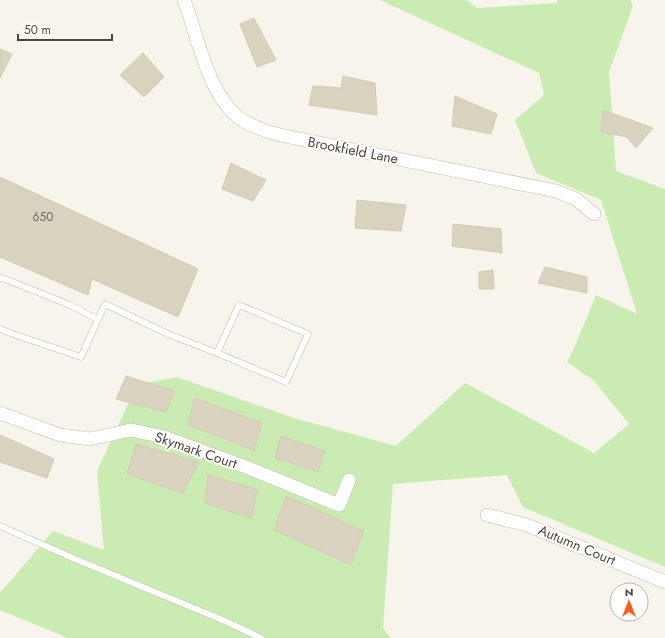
<svg xmlns="http://www.w3.org/2000/svg" width="665" height="638" font-family="Jost,sans-serif">
	<style>
		.green { fill: #caecb2 }
		.building { fill: #d9d2bf; stroke: #d4cbb2 }
		.lines { fill: none; stroke-linecap: round; stroke-linejoin: round }
		.service-casing { stroke: #c2beac; stroke-width: 7 }
		.minor-casing { stroke: #c2beac; stroke-width: 14 }
		.service { stroke: #fff; stroke-width: 6 }
		.minor { stroke: #fff; stroke-width: 13 }
		.labels { text-anchor: middle; stroke-width: 4; stroke-linejoin: round; paint-order: stroke }
		.number-label { font-size: 12px; fill: #6e695a }
		.street-label { font-size: 14px; fill: #4b4638; stroke: #fff }
	</style>
	<rect width="100%" height="100%" fill="#f6f4eb"/>
	<path class="green" d="M380,0h87l10,8 80,-5v-3h73l3,6 -24,66 7,99 49,18v378l-142,-60 -16,-32 -114,9 -10,144 8,10h-323l-68,-28v-17l53,-62 51,19 -7,-79 40,-86 40,-8 117,41 102,28 69,-63 129,70 35,-29 -36,-44 -26,-18 8,-16 21,-51 41,19 -36,-114 -65,-27 -21,-53 29,-25 -5,-22z"/>
	<path class="building" d="M254,18l22,42 -19,7 -17,-43z
		M0,49l12,5 -12,24z
		M143,53l21,24 -20,20 -24,-22z
		M343,76l32,7 2,32 -68,-10 4,-19 28,2z
		M455,96l42,18 -6,20 -39,-8z
		M603,110l50,18 -17,20 -9,-11 -26,-5z
		M231,163l35,17 -13,21 -31,-12z
		M0,177l198,92 -20,48 -86,-38 -4,16 -88,-38z
		M357,200l49,5 -5,26 -46,-3z
		M453,224l48,5 1,24 -50,-7z
		M545,267l42,10v16l-49,-10z
		M493,270l1,19h-15v-17z
		M126,376l48,15 -8,21 -50,-13z
		M195,398l67,25 -8,27 -66,-25z
		M0,435l54,24 -7,19 -47,-16z
		M281,436l44,15 -7,21 -43,-14z
		M136,444l63,18 -16,31 -56,-19z
		M208,475l49,14 -5,29 -47,-15z
		M286,496l78,35 -13,34 -77,-35z"/>
	<g class="lines">
		<defs>
			<path id="service" d="M0,278l5,1 65,26 27,14
				M0,329l13,5 68,23 24,-53 63,30 49,19 22,-48 69,29 -22,48 -69,-29
				M0,526l75,33 150,62 36,17"/>
			<path id="minor" d="M184,0c14,36 23,92 54,117 12,9 27,14 42,18l276,56 20,8 18,15
				M0,413l60,22 30,4 41,-9 33,7 82,30 93,38 10,-25
				M487,515l40,10 138,57"/>
		</defs>
		<use href="#service" class="service-casing"/>
		<use href="#minor" class="minor-casing"/>
		<use href="#service" class="service"/>
		<use href="#minor" class="minor"/>
	</g>
	<g class="labels">
		<g class="number-label">
			<text x="43" y="221">650</text>
		</g>
		<g class="street-label">
			<text transform="translate(353 150) rotate(11)" y="5">Brookfield Lane</text>
			<text transform="translate(196 450) rotate(19)" y="5">Skymark Court</text>
			<text transform="translate(577 545) rotate(23)" y="5">Autumn Court</text>
		</g>
	</g>
	<g transform="translate(629 602)"><circle r="19" fill="#ffffff" stroke="#b7b5af"/>
	<path d="M0-3L7 15L0 10L-7 15Z" fill="#ff5c19"/>
	<text y="-6" font-size="11" font-weight="bold" text-anchor="middle" fill="#4b4638">N</text>
	</g>
	<path d="M18 34v6h94v-6" fill="none" stroke="#4b4638" stroke-width="2"/>
	<text x="24" y="34" font-size="12" fill="#4b4638" stroke="#ffffff" stroke-width="3" paint-order="stroke">50 m</text>
</svg>
